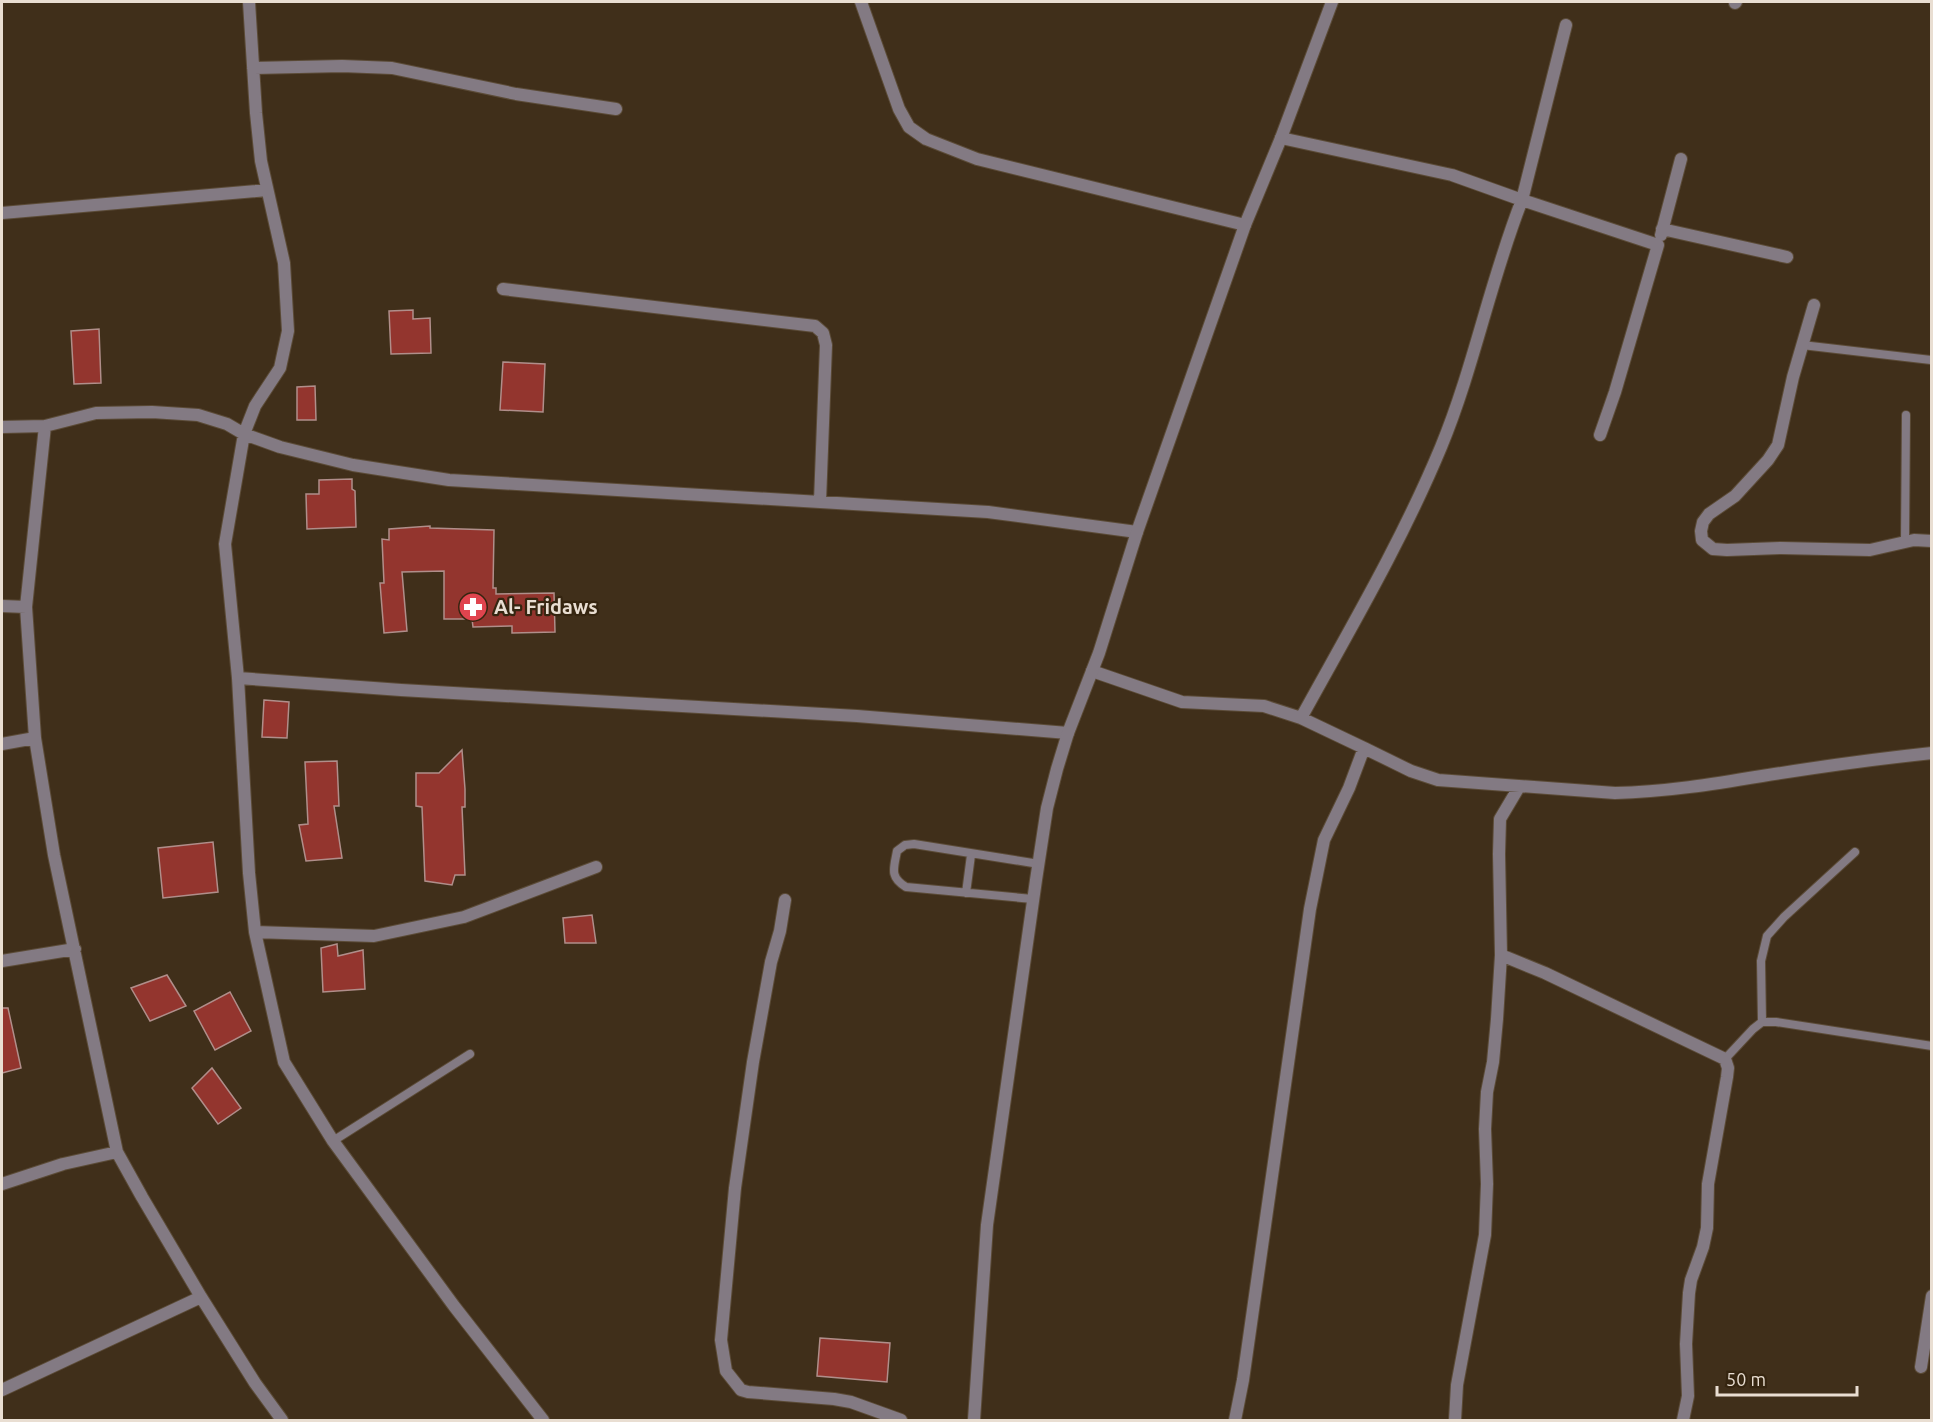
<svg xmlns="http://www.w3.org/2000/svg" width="1933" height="1422" font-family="Ubuntu,sans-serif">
<rect width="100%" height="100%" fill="#402f1a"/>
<path fill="#93352e" stroke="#b08e8a" stroke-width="1.5" d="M413 310V319L430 318 431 353 391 354 389 311Z
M99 329 101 383 74 384 71 331Z
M503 362 545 364 543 412 500 410Z
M315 386 316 420H297V387Z
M352 479V489L355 491 356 527 307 529 306 494H319V480Z
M430 526V528L494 530 493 588H496V594L554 593 555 632 512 633V626L473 627 472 619H444V571L402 572 407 631 384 633 380 583H384L382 539 389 540V529Z
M264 700 289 702 287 738 262 737Z
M462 750 465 789V807H462L465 875H455L452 885 425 881 422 807 416 806V773H439Z
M337 761 339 806H334L342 858 306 861 299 825 308 824 305 762Z
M213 842 218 892 163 898 158 848Z
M592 915 596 943H565L563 918Z
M337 944 338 956 363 950 365 989 323 992 321 948Z
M167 975 186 1006 150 1021 131 988Z
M230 992 251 1031 215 1050 194 1011Z
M2 1008H8L21 1068 2 1073Z
M212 1068 241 1108 218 1124 192 1088Z
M820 1338 890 1343 887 1382 817 1376Z"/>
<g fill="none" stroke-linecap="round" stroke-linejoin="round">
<g stroke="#5b4b37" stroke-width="10">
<path id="service" d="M1802 345 1931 360
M1905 542 1906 415
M966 893 971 855
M1033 899 906 887C889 877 894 868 897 851L905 845 914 844 1039 864
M1762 1022 1761 961 1767 936 1784 917 1855 852
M1725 1059 1753 1029 1762 1022H1776L1932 1046
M333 1141 470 1054"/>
</g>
<g stroke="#5b4b37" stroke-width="14">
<path id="minor" d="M249 2 256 113 261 161 284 263 288 331 280 368 255 406 244 434 225 544 238 678 249 873 255 932 284 1062 333 1141 454 1306 543 1420
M861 2 899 109 909 127 926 139 977 159 1245 225
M1735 3 1736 2
M253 68 342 66 392 68 516 94 616 109
M1281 138 1452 175 1522 200 1658 245 1615 392 1600 435
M2 213 267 190
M1662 229 1787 257
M1661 235 1681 159
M503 289 815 326 823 333 826 345 820 501
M1814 305 1793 377 1778 445 1768 460 1735 496 1709 514 1703 522 1701 531 1702 540 1713 549 1727 550 1781 548 1870 550 1914 540 1932 541
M45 426 26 607 35 738 54 855 117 1152 142 1197 201 1297 255 1383 282 1420
M2 427 45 426 96 413 152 412 198 415 227 424 244 434 280 447 353 465 449 480 988 512 1137 532
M2 606 26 607
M1092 671 1182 702 1264 706 1301 718 1364 748
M238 678 401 690 857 716 1068 733
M1301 718C1350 629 1402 541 1441 447 1474 367 1490 281 1522 200L1566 25
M2 744 35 738
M785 900 780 931 771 962 753 1062 735 1188 721 1340 726 1371 741 1390 748 1392 834 1399 851 1402 901 1420
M255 932 374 936 464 917 596 867
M1501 955 1545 973 1725 1059 1728 1068 1727 1077 1708 1184 1707 1228 1703 1247 1691 1280 1689 1293 1686 1344 1688 1396 1683 1420
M2 961 75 949
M2 1184 63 1164 117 1152
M1921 1367 1932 1296
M2 1390 201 1297
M1235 1420 1243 1380 1310 909 1324 840 1349 788 1364 748 1411 771 1438 780 1615 793C1664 792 1714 784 1762 776 1818 767 1875 759 1932 753
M1455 1420 1457 1385 1485 1235 1487 1184 1485 1129 1487 1092 1493 1062 1497 1019 1501 955 1499 854 1500 819 1519 787"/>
</g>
<g stroke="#5b4b37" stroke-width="14">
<path id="tertiary" d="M974 1420 987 1225 1036 880 1047 808 1057 769 1068 733 1099 653 1137 532 1245 225 1281 138 1332 2"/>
</g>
<use href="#service" stroke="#837a83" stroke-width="8"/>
<use href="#minor" stroke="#837a83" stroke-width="12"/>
<use href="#tertiary" stroke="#837a83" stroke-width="12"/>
</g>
<defs>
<g id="pharmacy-disc" transform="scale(1.5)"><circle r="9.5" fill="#e0444e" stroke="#352510"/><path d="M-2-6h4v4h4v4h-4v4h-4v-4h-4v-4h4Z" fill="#fff"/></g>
</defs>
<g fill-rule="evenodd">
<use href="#pharmacy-disc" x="473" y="607"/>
</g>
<g text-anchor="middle" stroke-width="4.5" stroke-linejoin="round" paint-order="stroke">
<g font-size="20" font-weight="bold" fill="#e9ded2" stroke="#352510" text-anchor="start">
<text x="494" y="614">Al- Fridaws</text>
</g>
</g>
<rect width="1933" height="1422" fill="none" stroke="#e9ded2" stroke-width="6"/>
<path d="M1717 1386v9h140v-9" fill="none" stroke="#e9ded2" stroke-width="3"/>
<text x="1726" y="1386" font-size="18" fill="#e9ded2" stroke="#352510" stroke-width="4.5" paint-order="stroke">50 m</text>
</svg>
